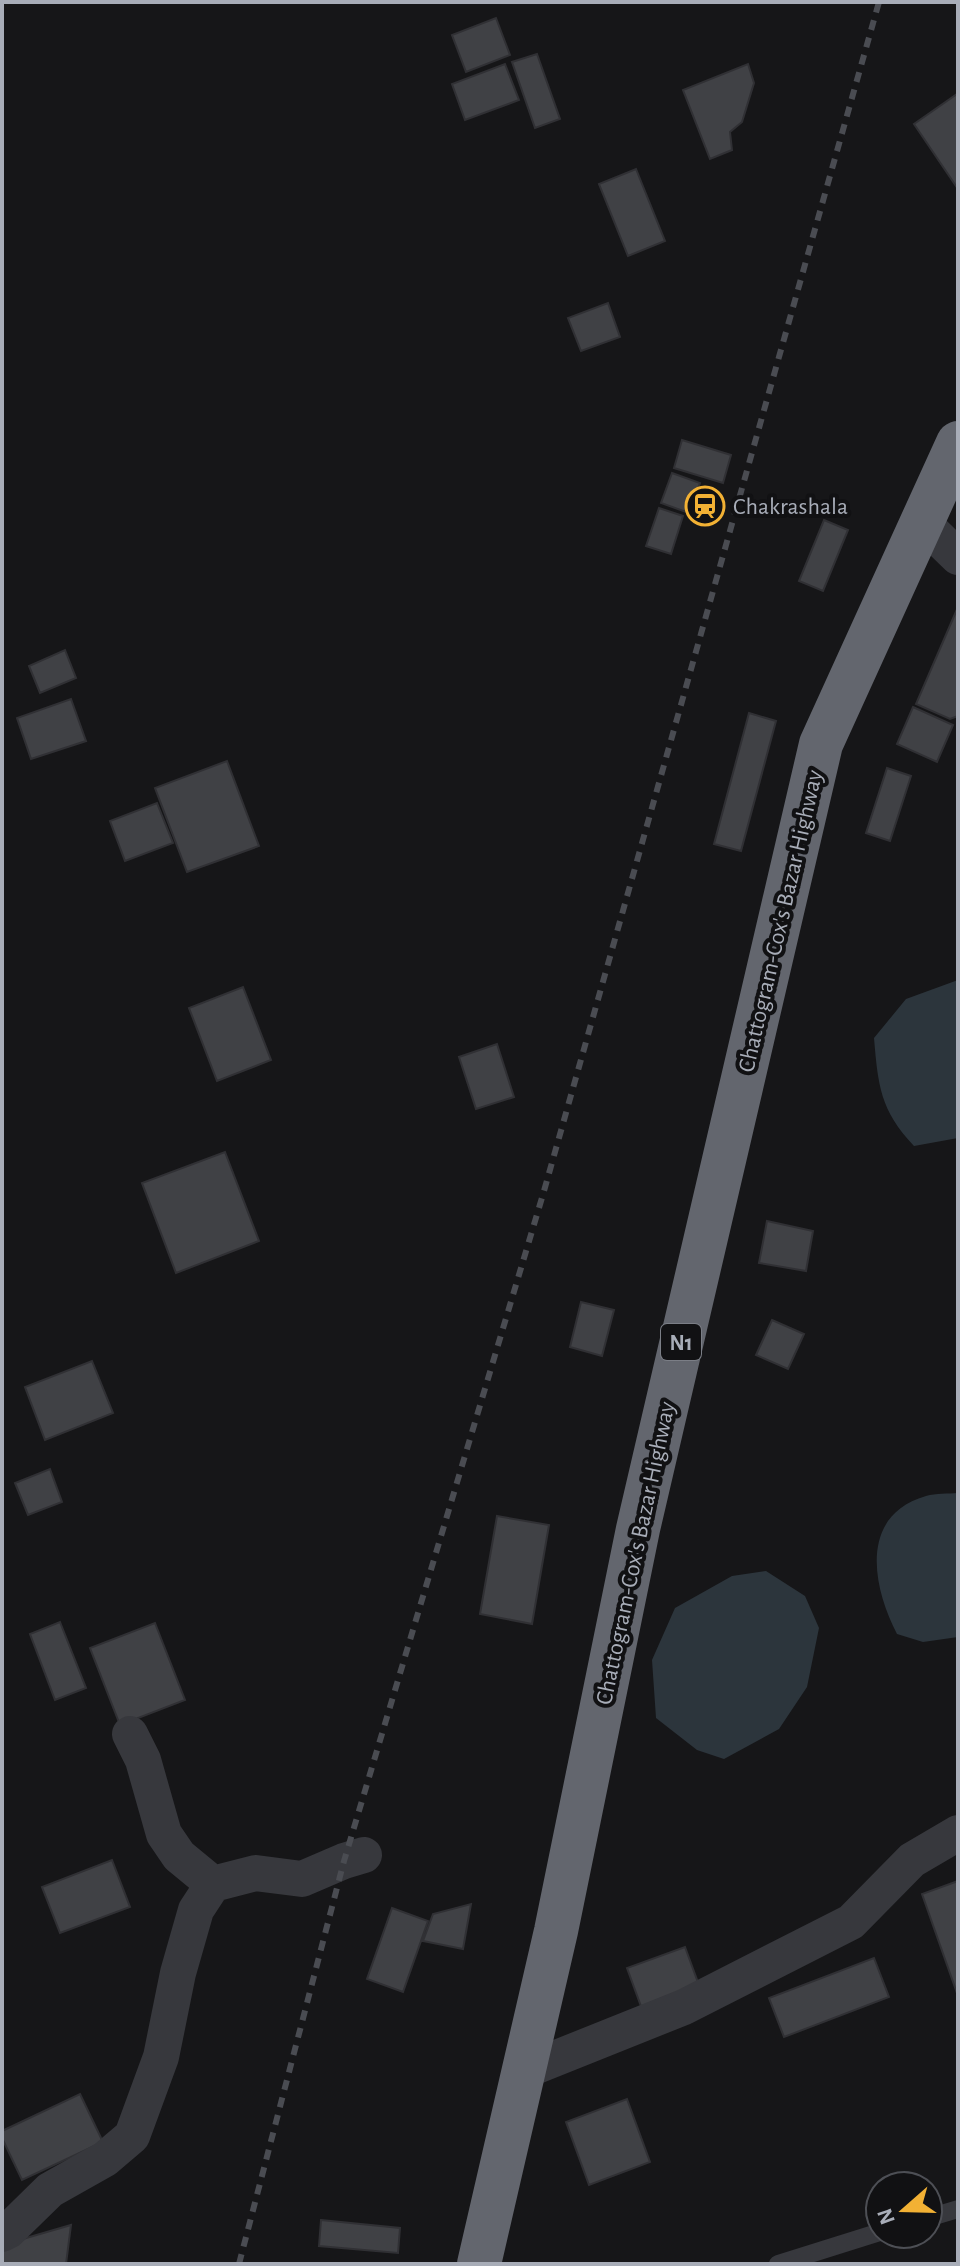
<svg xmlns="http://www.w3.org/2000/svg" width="960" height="2266" font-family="'Alegreya Sans',sans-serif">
<rect width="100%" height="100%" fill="#161618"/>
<path fill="#2c353c" d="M958 980V1138L914 1146C880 1110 878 1085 874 1038L906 999Z
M958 1493V1637L923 1642 897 1634C872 1586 859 1515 926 1496 936 1493 948 1494 958 1493Z
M766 1571 805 1596 819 1628 807 1687 779 1729 724 1759 697 1750 656 1718 652 1660 675 1608 732 1576Z"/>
<path fill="#404145" stroke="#303034" stroke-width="2" d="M496 18 510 55 466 72 452 35Z
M537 54 560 119 535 128 512 62Z
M505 64 519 100 465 120 452 84Z
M748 64 754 83 742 122 730 132 732 150 710 159 683 90Z
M957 94 958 96V189L914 124Z
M636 169 665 241 628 256 599 184Z
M608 303 620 337 581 351 568 318Z
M682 440 731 455 723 483 674 468Z
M672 473 700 483 689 513 661 503Z
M659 508 683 516 671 554 646 546Z
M824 520 848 530 823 591 799 581Z
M958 607V716L950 719 916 704Z
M65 650 76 678 40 693 29 666Z
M71 699 86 741 31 759 17 718Z
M913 707 953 725 937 762 897 744Z
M749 713 776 721 741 851 714 844Z
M227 761 259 846 187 872 155 788Z
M887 768 911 776 890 841 866 833Z
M157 803 173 843 125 861 110 821Z
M243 987 271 1060 217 1081 189 1008Z
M497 1044 514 1097 476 1109 459 1057Z
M225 1152 259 1241 176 1273 142 1183Z
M767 1221 813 1231 806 1271 759 1263Z
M581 1302 614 1310 602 1356 570 1347Z
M772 1320 804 1334 788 1369 756 1355Z
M92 1361 113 1413 45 1440 25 1387Z
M50 1469 62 1502 28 1515 15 1483Z
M497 1516 549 1525 532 1624 480 1614Z
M60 1622 86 1688 55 1700 30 1634Z
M155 1623 185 1700 120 1725 90 1648Z
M112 1860 130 1907 60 1933 42 1887Z
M958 1881V1996L922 1894Z
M471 1904 463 1949 423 1941 433 1914Z
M392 1908 428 1921 403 1992 367 1979Z
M685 1947 700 1988 642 2009 627 1968Z
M874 1958 889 1997 784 2037 769 1998Z
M80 2094 103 2142 22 2180 2 2138V2131Z
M627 2099 650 2162 589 2185 566 2122Z
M321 2220 400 2228 398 2253 319 2246Z
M71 2225 66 2264H2V2245Z"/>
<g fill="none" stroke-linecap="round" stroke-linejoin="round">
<path stroke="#37383d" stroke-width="18" d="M928 2218 958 2209
M778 2264 880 2232"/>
<path stroke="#37383d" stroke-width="36" d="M922 522 958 557
M130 1734 143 1760 164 1834 179 1856 213 1884
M524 2071 684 2007 851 1922 912 1860 958 1833
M2 2234 8 2231 50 2190 105 2159 132 2136 161 2057 178 1973 196 1910 213 1884 256 1873 302 1879 344 1861 364 1855"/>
<path stroke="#63666e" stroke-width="44" d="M479 2264 556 1931 638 1529 821 744 958 443"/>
<path stroke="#4a4c52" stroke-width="6" stroke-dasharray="10 8" stroke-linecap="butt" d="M239 2264 344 1861 544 1191 879 2"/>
</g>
<defs>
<g id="station-ring" transform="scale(2)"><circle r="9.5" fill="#111113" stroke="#f2b134" stroke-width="1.5"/><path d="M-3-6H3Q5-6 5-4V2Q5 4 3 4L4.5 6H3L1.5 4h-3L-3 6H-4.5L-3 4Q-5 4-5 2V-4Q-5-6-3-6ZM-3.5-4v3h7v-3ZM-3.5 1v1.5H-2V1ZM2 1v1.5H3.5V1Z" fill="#f2b134"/></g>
</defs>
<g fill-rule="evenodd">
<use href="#station-ring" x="705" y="506"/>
</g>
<g text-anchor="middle" stroke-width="8" stroke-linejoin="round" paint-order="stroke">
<rect fill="#111113" stroke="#7b7e86" stroke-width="2" x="661" y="1324" width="40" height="36" rx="6"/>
<g font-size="22" font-weight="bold" fill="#a8adb8">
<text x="681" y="1350">N1</text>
</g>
<g font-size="24" fill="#a8adb8" stroke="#111113" text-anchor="start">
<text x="733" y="514">Chakrashala</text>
</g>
<g font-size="24" fill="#a8adb8" stroke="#111113">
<text transform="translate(780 921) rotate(-77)" y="8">Chattogram-Cox's Bazar Highway</text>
<text transform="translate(635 1553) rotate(-78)" y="8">Chattogram-Cox's Bazar Highway</text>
</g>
</g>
<rect width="960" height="2266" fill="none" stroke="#a8adb8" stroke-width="8"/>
<g transform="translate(904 2210) rotate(250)"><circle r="38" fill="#111113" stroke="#4d4f55" stroke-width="2"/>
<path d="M0-6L14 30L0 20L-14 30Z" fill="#f2b134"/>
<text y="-12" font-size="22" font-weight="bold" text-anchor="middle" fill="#a8adb8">N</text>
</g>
</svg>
